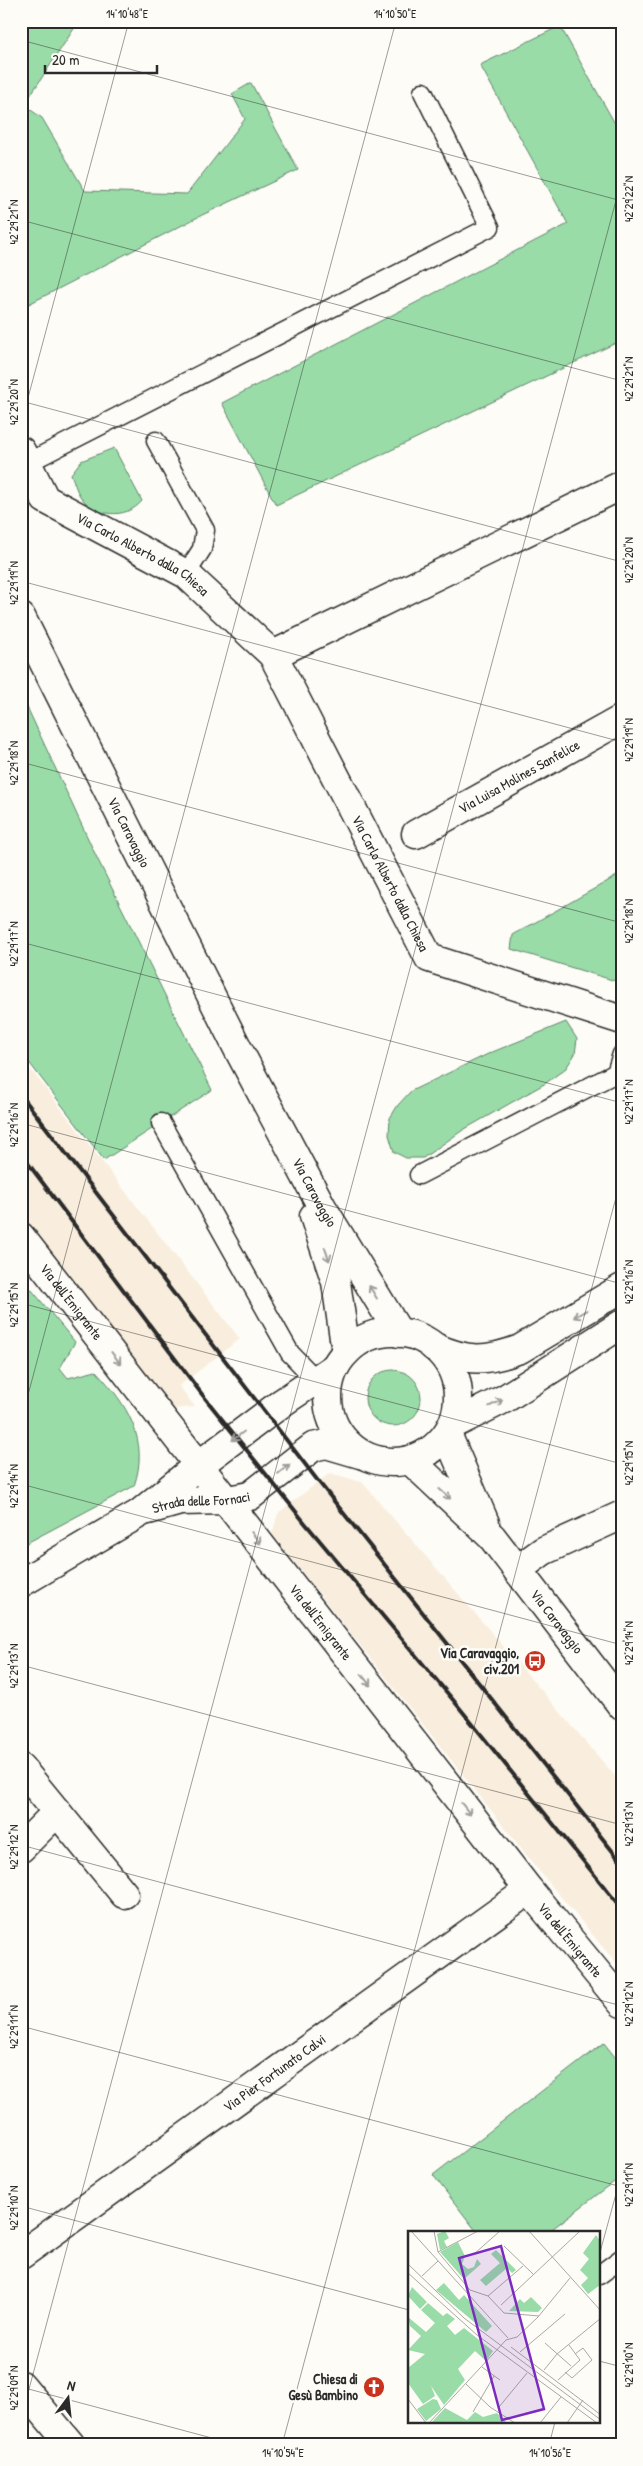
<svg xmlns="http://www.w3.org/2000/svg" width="643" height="2466" font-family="'Patrick Hand',sans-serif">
<rect width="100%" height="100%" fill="#fdfcf7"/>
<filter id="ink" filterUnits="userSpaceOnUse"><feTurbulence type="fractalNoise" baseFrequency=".02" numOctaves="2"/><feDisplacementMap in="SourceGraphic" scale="10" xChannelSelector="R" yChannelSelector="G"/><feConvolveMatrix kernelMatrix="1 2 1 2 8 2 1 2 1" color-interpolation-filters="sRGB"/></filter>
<g filter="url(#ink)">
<path fill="#f9eedd" d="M21 1057 240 1339 179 1386 195 1407 171 1409 21 1214Z
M330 1473 362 1482 622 1784V1970L535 1866 272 1534 278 1513Z"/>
<path fill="#99dca8" stroke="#62846a" d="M21 21H79L24 105 42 118 85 191 187 194 245 119 232 94 251 83 298 170 200 216 21 308Z
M560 26 622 136V340L276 505 222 403 568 224 480 65Z
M114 448 142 501C126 520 94 517 80 496 76 490 74 481 71 474L81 461Z
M21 694 97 858 212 1090 104 1160 21 1052Z
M622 873V983L511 949 513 935Z
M566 1022 577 1039 575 1054 566 1068 546 1083 463 1130 423 1158H406L394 1152 389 1135 390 1118 398 1105 411 1091 490 1053Z
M21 1277 75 1342 60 1368 68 1378 96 1371C127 1404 150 1440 134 1486L21 1546Z
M365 1398a28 28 0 1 1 56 0a28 28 0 1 1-56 0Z
M604 2043 622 2066V2176L548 2232H477L433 2175Z"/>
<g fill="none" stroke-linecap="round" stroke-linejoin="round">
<g stroke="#2b2b2b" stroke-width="21">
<path id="service" d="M156 441 205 530 202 549 186 574
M27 463 490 227 423 92
M161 1123 290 1353 316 1380
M419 1175 616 1073 622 1054
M599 2275 622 2258"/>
</g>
<g stroke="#2b2b2b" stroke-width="31">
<g id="minor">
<path id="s1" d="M21 451 45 499 186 574 273 655 429 958 622 1020"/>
<path d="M273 655 622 485"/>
<path id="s2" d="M416 834 622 719"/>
<path id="s3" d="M21 1237 529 1890 622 2003"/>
<path d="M434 1347C468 1362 485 1362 520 1349L622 1288"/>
<path d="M452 1425 506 1398 622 1324"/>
<path d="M517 1570 543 1551 622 1515"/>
<path d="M21 1768 124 1894"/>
<path d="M21 1848 57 1812"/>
<path id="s4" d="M21 2255 529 1890"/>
<path d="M21 2385 71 2445"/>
</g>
</g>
<g stroke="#2b2b2b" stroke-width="31">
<g id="tertiary">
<path id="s5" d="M21 617 238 1049 322 1207 399 1333"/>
<path d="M314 1216 336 1282 346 1352"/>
<circle cx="393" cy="1397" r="65"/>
<path d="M447 1434 485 1523"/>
<path id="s6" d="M410 1460 492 1537 622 1706"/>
<path id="s7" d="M148 1510 180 1501 227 1500 250 1496 313 1447 326 1444 360 1454"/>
<path d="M21 1583 140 1513 191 1471 283 1402 335 1367"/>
</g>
</g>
<use href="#service" stroke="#fdfcf7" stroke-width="18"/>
<use href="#minor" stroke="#fdfcf7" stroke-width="28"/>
<use href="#tertiary" stroke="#fdfcf7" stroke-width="28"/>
<path stroke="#2b2b2b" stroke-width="4" d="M21 1095 318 1481 622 1863
M21 1154 201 1393 305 1523 454 1701 622 1909"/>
</g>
<defs><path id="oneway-shaft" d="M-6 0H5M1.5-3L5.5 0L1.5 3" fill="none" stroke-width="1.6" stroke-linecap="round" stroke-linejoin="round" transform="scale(1.25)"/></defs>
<g stroke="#9e9e9b">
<use href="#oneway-shaft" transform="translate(327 1254) rotate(71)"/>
<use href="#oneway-shaft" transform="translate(373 1292) rotate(-121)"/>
<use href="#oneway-shaft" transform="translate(580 1314) rotate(149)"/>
<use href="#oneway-shaft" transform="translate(116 1358) rotate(52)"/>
<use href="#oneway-shaft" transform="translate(496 1403) rotate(-26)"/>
<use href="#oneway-shaft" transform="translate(238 1436) rotate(143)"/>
<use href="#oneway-shaft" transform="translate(284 1469) rotate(-38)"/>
<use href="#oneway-shaft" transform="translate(445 1494) rotate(42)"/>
<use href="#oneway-shaft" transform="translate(256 1538) rotate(52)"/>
<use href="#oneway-shaft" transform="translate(366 1680) rotate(52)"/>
<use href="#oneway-shaft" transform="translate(466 1809) rotate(52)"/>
</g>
</g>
<path fill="none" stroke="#2b2b2b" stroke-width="1" stroke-opacity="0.45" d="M21 40 622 201M21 220 622 381M21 401 622 562M21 424 129 21M21 581 622 742M21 762 622 923M21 942 622 1103M21 1123 622 1284M21 1303 622 1464M21 1421 396 21M21 1484 622 1645M21 1665 622 1825M21 1845 622 2006M21 2026 622 2187M21 2206 409 2310M599 2256 622 2172M599 2361 622 2367M21 2387 238 2445M21 2419 622 178M282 2445 622 1175M549 2445 555 2422"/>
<defs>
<g id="bus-disc" transform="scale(1.125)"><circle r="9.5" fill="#c8321e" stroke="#fdfcf7"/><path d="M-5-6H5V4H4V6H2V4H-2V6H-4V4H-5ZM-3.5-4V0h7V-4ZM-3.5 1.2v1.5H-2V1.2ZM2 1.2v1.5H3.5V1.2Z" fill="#fff"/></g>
<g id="church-disc" transform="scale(1.125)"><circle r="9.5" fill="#c8321e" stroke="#fdfcf7"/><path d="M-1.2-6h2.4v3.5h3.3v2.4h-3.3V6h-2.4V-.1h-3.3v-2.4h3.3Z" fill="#fff"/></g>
</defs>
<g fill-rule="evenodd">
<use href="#bus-disc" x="535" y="1661"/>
<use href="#church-disc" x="374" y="2387"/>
</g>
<g text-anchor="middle" stroke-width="5" stroke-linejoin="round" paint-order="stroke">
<g font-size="14" fill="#2b2b2b" stroke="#fdfcf7">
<text dy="5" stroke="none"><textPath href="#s1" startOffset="166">Via Carlo Alberto dalla Chiesa</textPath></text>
<text dy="5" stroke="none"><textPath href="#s2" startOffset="118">Via Luisa Molines Sanfelice</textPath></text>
<text dy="5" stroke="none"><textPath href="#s5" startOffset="241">Via Caravaggio</textPath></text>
<text dy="5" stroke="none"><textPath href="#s1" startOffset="589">Via Carlo Alberto dalla Chiesa</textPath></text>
<text dy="5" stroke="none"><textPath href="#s5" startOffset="646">Via Caravaggio</textPath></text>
<text dy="5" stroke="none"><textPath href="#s3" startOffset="82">Via dell'Emigrante</textPath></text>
<text dy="5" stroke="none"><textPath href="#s7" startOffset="54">Strada delle Fornaci</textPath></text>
<text dy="5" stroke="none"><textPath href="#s3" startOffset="488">Via dell'Emigrante</textPath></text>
<text dy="5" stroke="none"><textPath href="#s6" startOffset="219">Via Caravaggio</textPath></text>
<text dy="5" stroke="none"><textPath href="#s3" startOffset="892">Via dell'Emigrante</textPath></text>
<text dy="5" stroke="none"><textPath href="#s4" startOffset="312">Via Pier Fortunato Calvi</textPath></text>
</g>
<g font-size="14" font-weight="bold" fill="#2b2b2b" stroke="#fdfcf7" text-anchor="end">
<text x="519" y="1658">Via Caravaggio,<tspan x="519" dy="16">civ.201</tspan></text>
<text x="358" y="2384">Chiesa di<tspan x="358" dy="16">Gesù Bambino</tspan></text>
</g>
</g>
<g transform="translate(408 2231)">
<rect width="192" height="192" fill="#fdfcf7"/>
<path d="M37 0 41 7 36 10 39 16 32 19 29 3ZM188 4 192 10V54L180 63 173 54 180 47 172 39 181 28 175 22ZM50 11 57 25 54 33 60 38 66 36 69 28 73 33 56 48 32 21ZM88 19 108 39 104 42 99 37 78 55 72 49 92 32 83 23ZM36 52 51 69 56 64 84 95 78 101 28 59ZM4 56 19 71 12 78 0 65ZM123 66 134 77 130 81 101 80 112 68 116 72ZM20 72 35 85 39 82 47 88 39 95 47 104 56 97 85 120 78 130 67 120 50 138 57 149 36 174 23 155 27 165 15 173 0 152V137L17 123 0 119 13 105 2 95 0 86 18 101 27 92 13 79ZM25 168 29 169 33 178 18 190 9 178ZM37 177 59 189 67 181 75 186 89 182 99 192H23Z" fill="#99dca8"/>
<path fill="none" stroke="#a9a8a5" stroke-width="1" d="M3 0 100 107M26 0 30 21 62 59 80 65 96 82 131 85M121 0 193 80M96 15 125 43M30 21 70 0M66 23 92 0M0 33 56 87 193 189M0 42 69 104 189 192M14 45 30 30M80 65 115 35M93 74 172 0M130 86 162 47M137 112 163 135M103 116 193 184M112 121 157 83M74 136 92 149M136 139 149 123 193 87M157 141 164 147 184 129 175 117 167 123M150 149 172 129 161 114M58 153 82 176 107 192M0 168 18 192M91 176 119 142M65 181 86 145M21 192 98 109 109 106 130 86M132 192 153 166M159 192 175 169"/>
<path fill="#7b2cbf" fill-opacity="0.15" stroke="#7b2cbf" stroke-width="2.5" d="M93 15 136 178 94 189 51 27Z"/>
<rect width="192" height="192" fill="none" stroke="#2b2b2b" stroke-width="2.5"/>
</g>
<rect width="643" height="2466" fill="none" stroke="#fdfcf7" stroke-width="55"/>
<g transform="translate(68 2398) rotate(15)" stroke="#fdfcf7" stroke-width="4" paint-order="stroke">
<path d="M0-4L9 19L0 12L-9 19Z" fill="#2b2b2b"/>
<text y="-8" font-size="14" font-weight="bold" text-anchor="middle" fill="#2b2b2b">N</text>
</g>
<path d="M45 65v8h112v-8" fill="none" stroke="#2b2b2b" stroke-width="2.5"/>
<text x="52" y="65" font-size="15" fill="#2b2b2b" stroke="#fdfcf7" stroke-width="4" paint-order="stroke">20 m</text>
<rect x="28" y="28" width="588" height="2410" fill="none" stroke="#2b2b2b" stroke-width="2"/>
<g font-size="12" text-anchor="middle" fill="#2b2b2b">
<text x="127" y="18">14°10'48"E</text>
<text x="395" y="18">14°10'50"E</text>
<text transform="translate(629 199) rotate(-90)" y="4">42°29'22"N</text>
<text transform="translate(14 222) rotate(-90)" y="4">42°29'21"N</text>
<text transform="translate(629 379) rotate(-90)" y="4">42°29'21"N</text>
<text transform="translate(14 402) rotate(-90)" y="4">42°29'20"N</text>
<text transform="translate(629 560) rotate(-90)" y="4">42°29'20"N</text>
<text transform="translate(14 583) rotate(-90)" y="4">42°29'19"N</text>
<text transform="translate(629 740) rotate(-90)" y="4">42°29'19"N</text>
<text transform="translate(14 763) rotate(-90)" y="4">42°29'18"N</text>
<text transform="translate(629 921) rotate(-90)" y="4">42°29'18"N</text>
<text transform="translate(14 944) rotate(-90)" y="4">42°29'17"N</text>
<text transform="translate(629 1102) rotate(-90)" y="4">42°29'17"N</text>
<text transform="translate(14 1125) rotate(-90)" y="4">42°29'16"N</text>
<text transform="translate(629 1282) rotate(-90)" y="4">42°29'16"N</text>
<text transform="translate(14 1305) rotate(-90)" y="4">42°29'15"N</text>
<text transform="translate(629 1463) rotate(-90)" y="4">42°29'15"N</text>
<text transform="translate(14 1486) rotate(-90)" y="4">42°29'14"N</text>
<text transform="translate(629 1643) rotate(-90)" y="4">42°29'14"N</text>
<text transform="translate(14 1666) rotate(-90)" y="4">42°29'13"N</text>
<text transform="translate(629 1824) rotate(-90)" y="4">42°29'13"N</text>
<text transform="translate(14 1847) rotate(-90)" y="4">42°29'12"N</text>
<text transform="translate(629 2004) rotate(-90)" y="4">42°29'12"N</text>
<text transform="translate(14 2027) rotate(-90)" y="4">42°29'11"N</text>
<text transform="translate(629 2185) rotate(-90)" y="4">42°29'11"N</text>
<text transform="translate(14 2208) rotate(-90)" y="4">42°29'10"N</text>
<text transform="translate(629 2365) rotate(-90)" y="4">42°29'10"N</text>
<text transform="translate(14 2388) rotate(-90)" y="4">42°29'09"N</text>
<text x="283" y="2457">14°10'54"E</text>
<text x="550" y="2457">14°10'56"E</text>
</g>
</svg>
